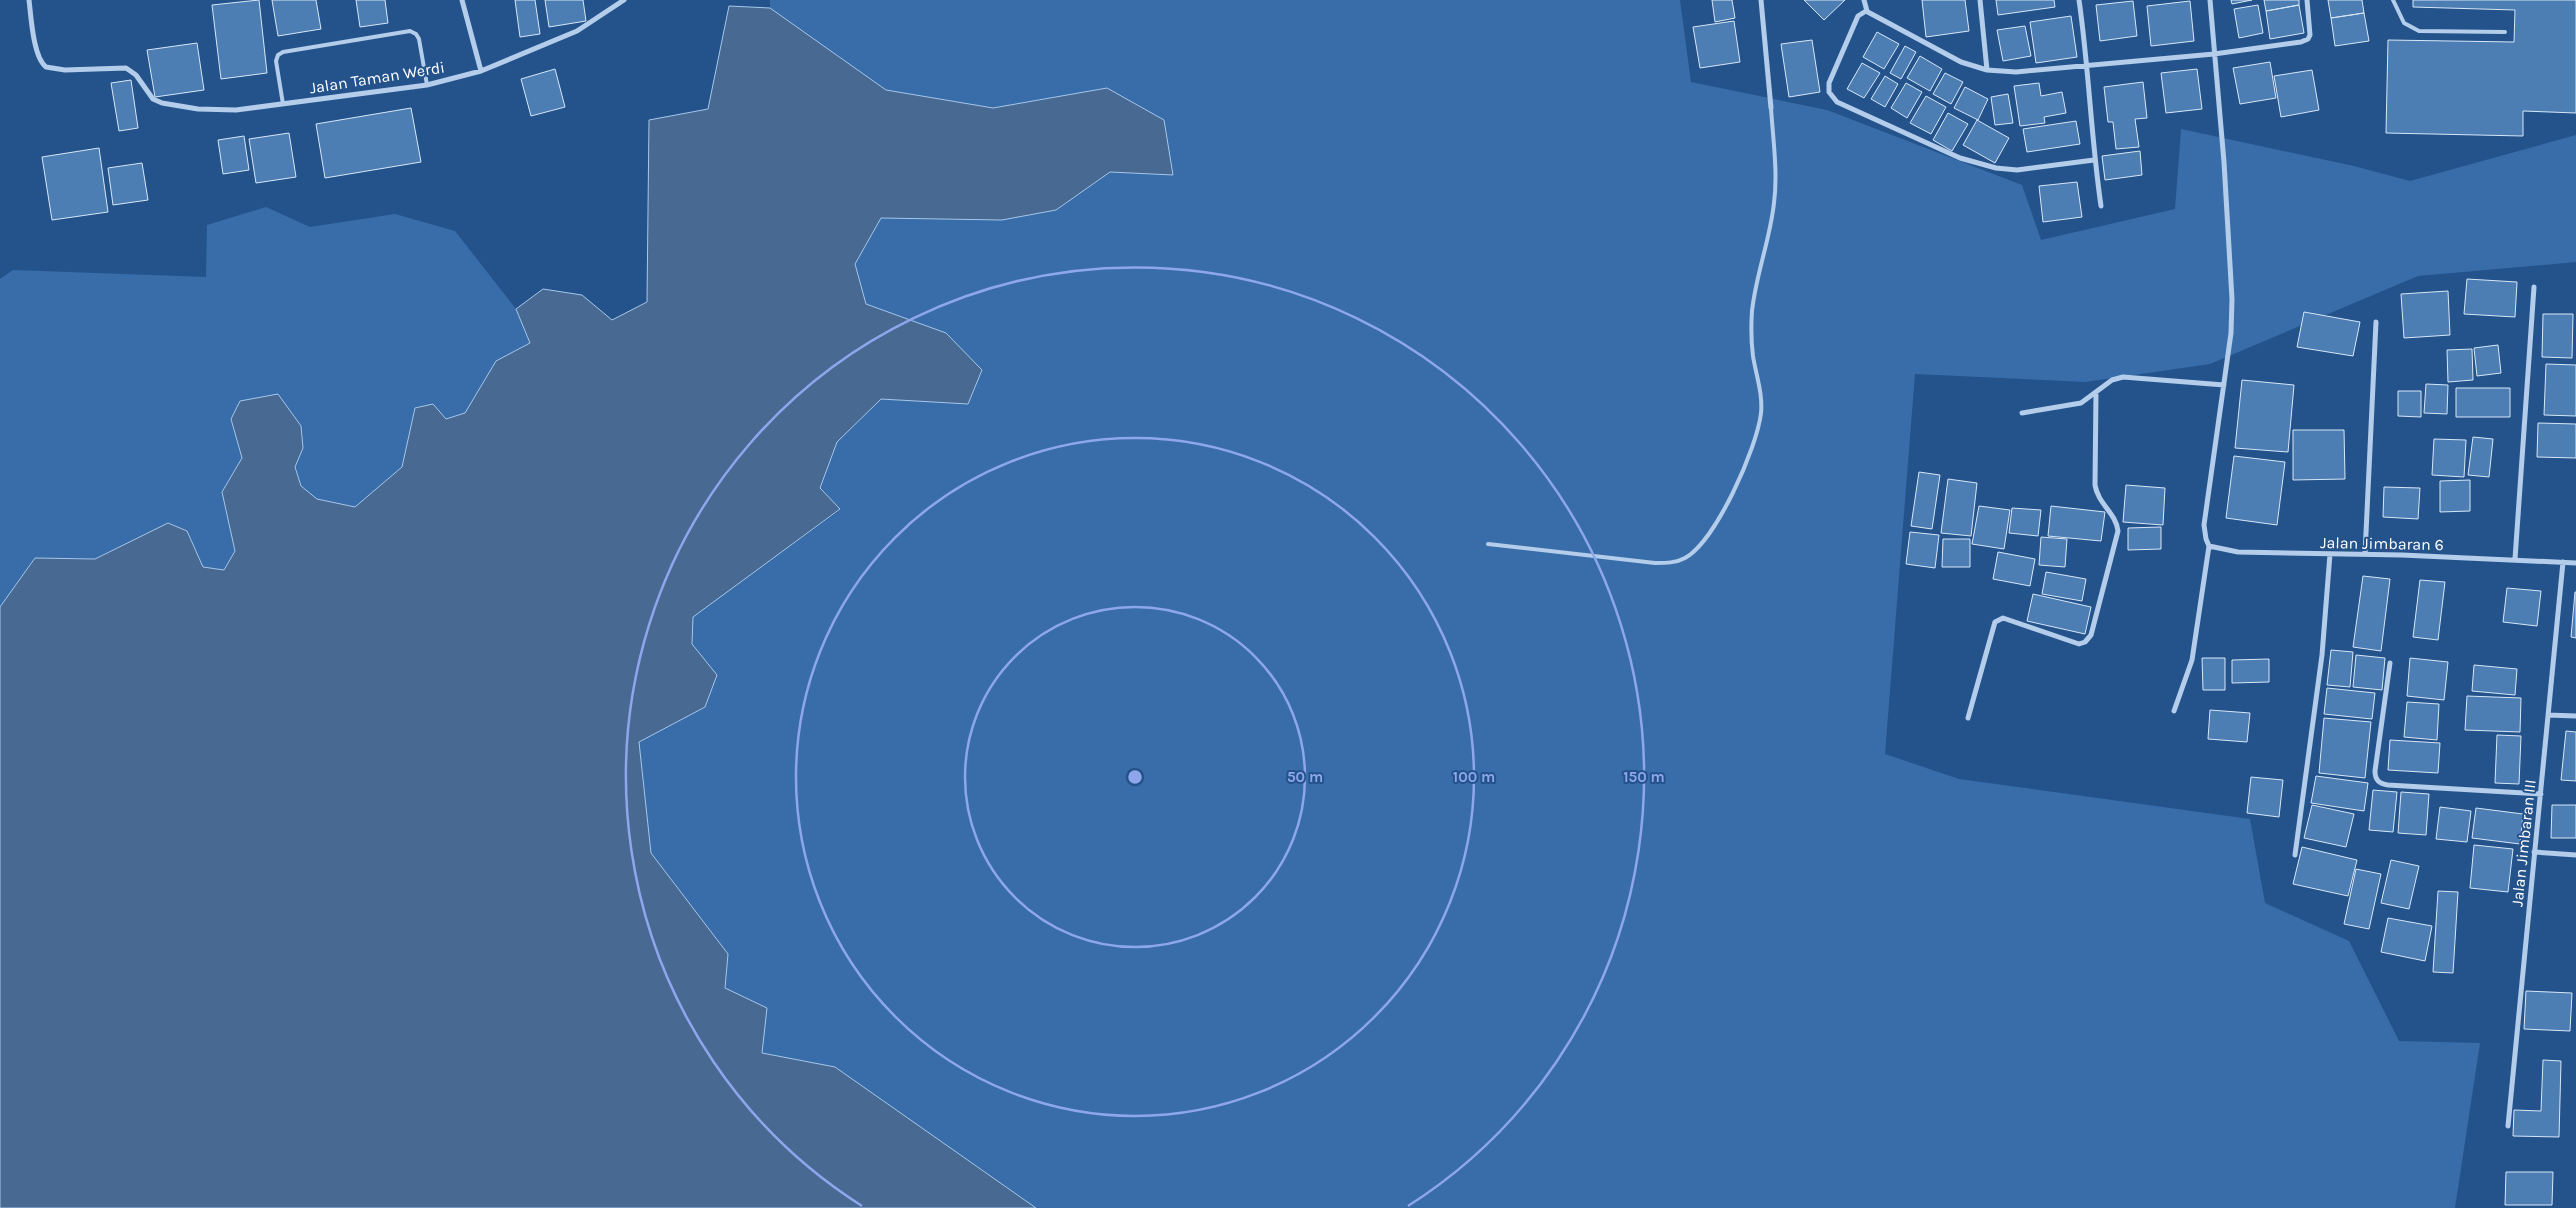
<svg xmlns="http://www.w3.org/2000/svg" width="2576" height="1208" font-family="Karla,sans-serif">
<rect width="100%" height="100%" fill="#24538c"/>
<path fill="#386da9" d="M770 0H1680L1691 82 1827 110 2022 185 2041 240 2175 209 2181 129 2354 166 2410 181 2576 135V262L2418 276 2210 364 2085 382 1915 374 1885 754 1959 779 2250 819 2265 903 2349 941 2399 1041 2480 1043 2455 1208H1036L835 1067 761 1053 725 988 728 954 651 853 639 742 705 707 717 675 692 644V617L840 510 820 488 837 442 881 399 968 404 982 370 946 334 866 304 855 264 881 218 1002 220 1056 210 1110 172 1173 175 1107 88 993 108 886 90 770 8Z
M266 207 310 227 395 214 455 231 516 309 530 343 496 361 466 413 446 419 415 408 402 467 355 507 317 499 301 486 295 467 303 448 231 419 242 458 222 492 235 551 224 570 203 567 187 531 168 523 95 559 35 558 0 607V279L13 270 206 277 207 225Z"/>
<path fill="#476992" stroke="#a7c8ec" d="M729 6 770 8 886 90 993 108 1107 88 1164 120 1173 175 1110 172 1056 210 1002 220 881 218 855 264 866 304 946 333 982 370 968 404 881 399 837 442 820 488 840 509 693 617 692 644 717 675 705 707 639 742 651 853 728 954 725 988 767 1008 762 1053 835 1067 1036 1208H0V607L35 558 95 559 168 523 187 531 203 567 224 570 235 551 222 492 242 458 231 419 240 401 278 394 301 426 303 448 295 467 301 486 317 499 355 507 402 467 415 408 433 404 446 419 465 413 496 361 530 343 516 309 543 289 582 295 612 320 647 302 649 120 708 109Z"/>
<path fill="#4c7db3" stroke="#d7e7f8" d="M259 0 267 73 221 79 212 5Z
M272 0H316L321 29 278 36Z
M356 0H385L388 23 360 27Z
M515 0H535L540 34 520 37Z
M545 0H583L586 21 549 27Z
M1712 0H1732L1735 18 1715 22Z
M1804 0H1845L1824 20Z
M1922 0H1965L1969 31 1926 37Z
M1996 0H2054L2055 7 1998 15Z
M2231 0H2252L2232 4Z
M2264 0H2299V5L2266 11Z
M2328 0H2362L2364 13 2331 18Z
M2413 0H2576V113L2523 111V136L2386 133 2388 40 2514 42 2515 10 2413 7Z
M2133 1 2137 36 2100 41 2096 5Z
M2190 1 2194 41 2151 46 2147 6Z
M2258 5 2263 33 2239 38 2234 9Z
M2299 5 2304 33 2270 39 2266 11Z
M2364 13 2369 41 2335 46 2331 18Z
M2071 16 2077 57 2036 63 2030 22Z
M1734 21 1740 62 1700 68 1693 27Z
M2025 26 2031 56 2003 61 1997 30Z
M1877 32 1899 44 1884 69 1863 57Z
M1812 40 1820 92 1789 97 1781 44Z
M197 43 204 90 155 97 147 50Z
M1905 46 1916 52 1901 79 1890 73Z
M1920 56 1942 69 1930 91 1907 78Z
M2270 62 2276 98 2240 104 2233 68Z
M1862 63 1880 73 1864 98 1847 89Z
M555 69 565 107 531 116 521 79Z
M2197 69 2202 109 2166 113 2161 73Z
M2312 70 2319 110 2281 117 2274 76Z
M1945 73 1963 82 1951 104 1933 94Z
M1885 76 1898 84 1885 107 1871 99Z
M131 80 138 128 119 131 111 83Z
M2143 82 2147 118 2135 119 2139 147 2116 149 2113 122H2108L2104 87Z
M1906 83 1922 92 1907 118 1891 108Z
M2039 83 2041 96 2062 92 2066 113 2044 117 2045 123 2020 126 2014 86Z
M1965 87 1988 99 1978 120 1954 108Z
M2008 94 2013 123 1995 125 1991 97Z
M1926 96 1946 107 1931 134 1910 123Z
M411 108 421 162 325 178 316 124Z
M1948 113 1968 124 1952 151 1933 140Z
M1977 120 2009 138 1995 163 1963 145Z
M2076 121 2080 144 2027 152 2023 129Z
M289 133 296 177 256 183 249 139Z
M244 136 249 170 223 174 218 140Z
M99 148 108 212 52 220 42 157Z
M2140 151 2142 175 2105 180 2102 156Z
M142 163 148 200 113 205 108 168Z
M2077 182 2082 217 2043 222 2039 186Z
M2467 279 2517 282 2515 317 2464 314Z
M2448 291 2450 335 2404 338 2401 294Z
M2304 312 2360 322 2353 356 2297 347Z
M2543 314H2573L2572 358 2542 357Z
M2498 345 2501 373 2477 376 2474 348Z
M2472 349 2473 380 2448 382 2447 350Z
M2546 364 2576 365V416L2544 415Z
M2242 380 2294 385 2288 452 2235 448Z
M2426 384 2448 385 2447 414 2424 413Z
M2456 388H2510V417H2456Z
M2398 391H2421V417L2398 416Z
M2538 423 2576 424V458L2537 457Z
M2293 430H2344L2345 479 2293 480Z
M2473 437 2493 439 2489 477 2468 475Z
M2434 439 2466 440 2464 477 2432 475Z
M2234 456 2285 462 2277 525 2226 518Z
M1919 472 1940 475 1932 529 1911 526Z
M1948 479 1977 483 1971 536 1941 533Z
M2470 480V511L2440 512V481Z
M2126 485 2165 488 2163 525 2123 522Z
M2384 487 2420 488 2418 519 2383 517Z
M1979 506 2010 510 2004 549 1972 544Z
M2051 506 2105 512 2101 541 2048 536Z
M2012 508 2041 510 2038 536 2009 533Z
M2161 527V549L2128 550V528Z
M1910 532 1939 535 1935 568 1906 564Z
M2041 537 2067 539 2065 567 2039 565Z
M1943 539H1970V567H1942Z
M1998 552 2035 559 2030 586 1993 579Z
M2046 572 2086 579 2082 601 2042 594Z
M2363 576 2390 579 2381 651 2353 647Z
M2420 580 2445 582 2438 640 2413 637Z
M2507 588 2541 591 2537 626 2503 622Z
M2575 592H2576V638L2571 637Z
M2033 594 2091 607 2085 634 2027 621Z
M2331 650 2353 652 2350 687 2327 685Z
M2356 655 2385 658 2382 690 2353 687Z
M2202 658H2225V690H2203Z
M2410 658 2448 662 2444 700 2407 696Z
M2269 659V682L2232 683V660Z
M2474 665 2517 669 2515 695 2472 691Z
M2327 688 2375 693 2372 719 2324 714Z
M2467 696 2521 698 2520 732 2465 730Z
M2407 702 2439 704 2437 740 2404 737Z
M2210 710 2250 713 2247 742 2208 739Z
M2324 718 2371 722 2365 778 2319 773Z
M2566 731 2576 732V781L2561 780Z
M2497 735 2521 736 2519 784 2495 783Z
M2390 740 2440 743 2438 773 2388 770Z
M2316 776 2368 783 2364 811 2311 803Z
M2251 777 2283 780 2279 817 2247 813Z
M2373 790 2397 792 2393 832 2369 830Z
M2401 792 2429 794 2426 835 2398 833Z
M2312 805 2354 814 2346 847 2304 838Z
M2552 805H2576V838H2551Z
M2440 807 2471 811 2467 842 2436 839Z
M2476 808 2523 814 2520 844 2472 838Z
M2474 845 2513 849 2508 892 2470 888Z
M2302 847 2357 860 2348 896 2293 884Z
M2391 860 2419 866 2409 909 2381 903Z
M2356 869 2381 874 2369 929 2344 924Z
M2438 891 2458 892 2453 973 2433 972Z
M2388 918 2432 926 2425 961 2381 952Z
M2526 991 2572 993 2570 1031 2524 1029Z
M2543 1060 2561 1061 2559 1137 2513 1136 2514 1110 2541 1111Z
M2506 1172H2553L2552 1205H2505Z"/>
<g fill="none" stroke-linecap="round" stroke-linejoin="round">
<path stroke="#b3cdeb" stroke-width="4" d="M2393 0 2404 23 2419 31 2505 32
M283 104 276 61 278 55 283 52 410 31 416 34 419 39 427 85
M1488 544 1655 563C1666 563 1676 563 1685 558 1716 541 1757 448 1761 413 1763 394 1756 375 1753 356 1751 341 1751 326 1752 311 1756 274 1770 240 1774 203 1778 172 1773 139 1771 108"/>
<path stroke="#b3cdeb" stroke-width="5" d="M29 0C31 16 33 57 46 67L65 70 126 68 136 75 153 99 162 103 198 109 236 110 427 85 481 71 577 31 624 0
M462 0 481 71
M1761 0 1771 108
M1864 0 1867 11
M1980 0 1987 70
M2079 0C2089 69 2091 138 2101 206
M2210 0 2224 162 2232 299 2231 333 2204 525 2206 539 2209 546 2238 552 2402 555 2576 563
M2094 160 2017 170 1996 168 1960 158 1837 102 1829 92V83L1858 16 1866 11 1961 62 1987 70 2016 72 2214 54 2301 42 2308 39 2310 35 2307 0
M2022 413 2081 403 2112 380 2123 377 2224 385
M2365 554 2376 322
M2515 559 2534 287
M2390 663 2375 771C2375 780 2379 784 2388 785L2541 794
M2174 711 2192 660 2209 546
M2548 715 2576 716
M1968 718 1995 622 2003 618 2079 644 2085 642 2091 635 2118 531C2116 513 2098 504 2095 485L2096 392
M2534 852 2576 855
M2295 855 2322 655 2330 554
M2508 1126 2563 562"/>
</g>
<g fill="none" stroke="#8ea6ec" stroke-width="2.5">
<circle cx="1135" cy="777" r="170"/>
<circle cx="1135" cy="777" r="339"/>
<path d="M862 1206A509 509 0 1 1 1408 1206"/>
</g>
<g text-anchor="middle" stroke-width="4" stroke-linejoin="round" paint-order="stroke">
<g font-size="16" fill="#fff" stroke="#24538c">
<text transform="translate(377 77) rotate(-9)" y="6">Jalan Taman Werdi</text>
<text transform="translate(2382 543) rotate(1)" y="6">Jalan Jimbaran 6</text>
<text transform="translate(2523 843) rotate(-84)" y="6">Jalan Jimbaran III</text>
</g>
</g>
<circle cx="1135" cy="777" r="8" fill="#8ea6ec" stroke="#24538c" stroke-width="2.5"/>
<g font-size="15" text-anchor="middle" font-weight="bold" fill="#8ea6ec" stroke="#24538c" stroke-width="4" stroke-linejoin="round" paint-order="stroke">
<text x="1305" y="782">50 m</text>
<text x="1474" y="782">100 m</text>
<text x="1644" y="782">150 m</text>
</g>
</svg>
